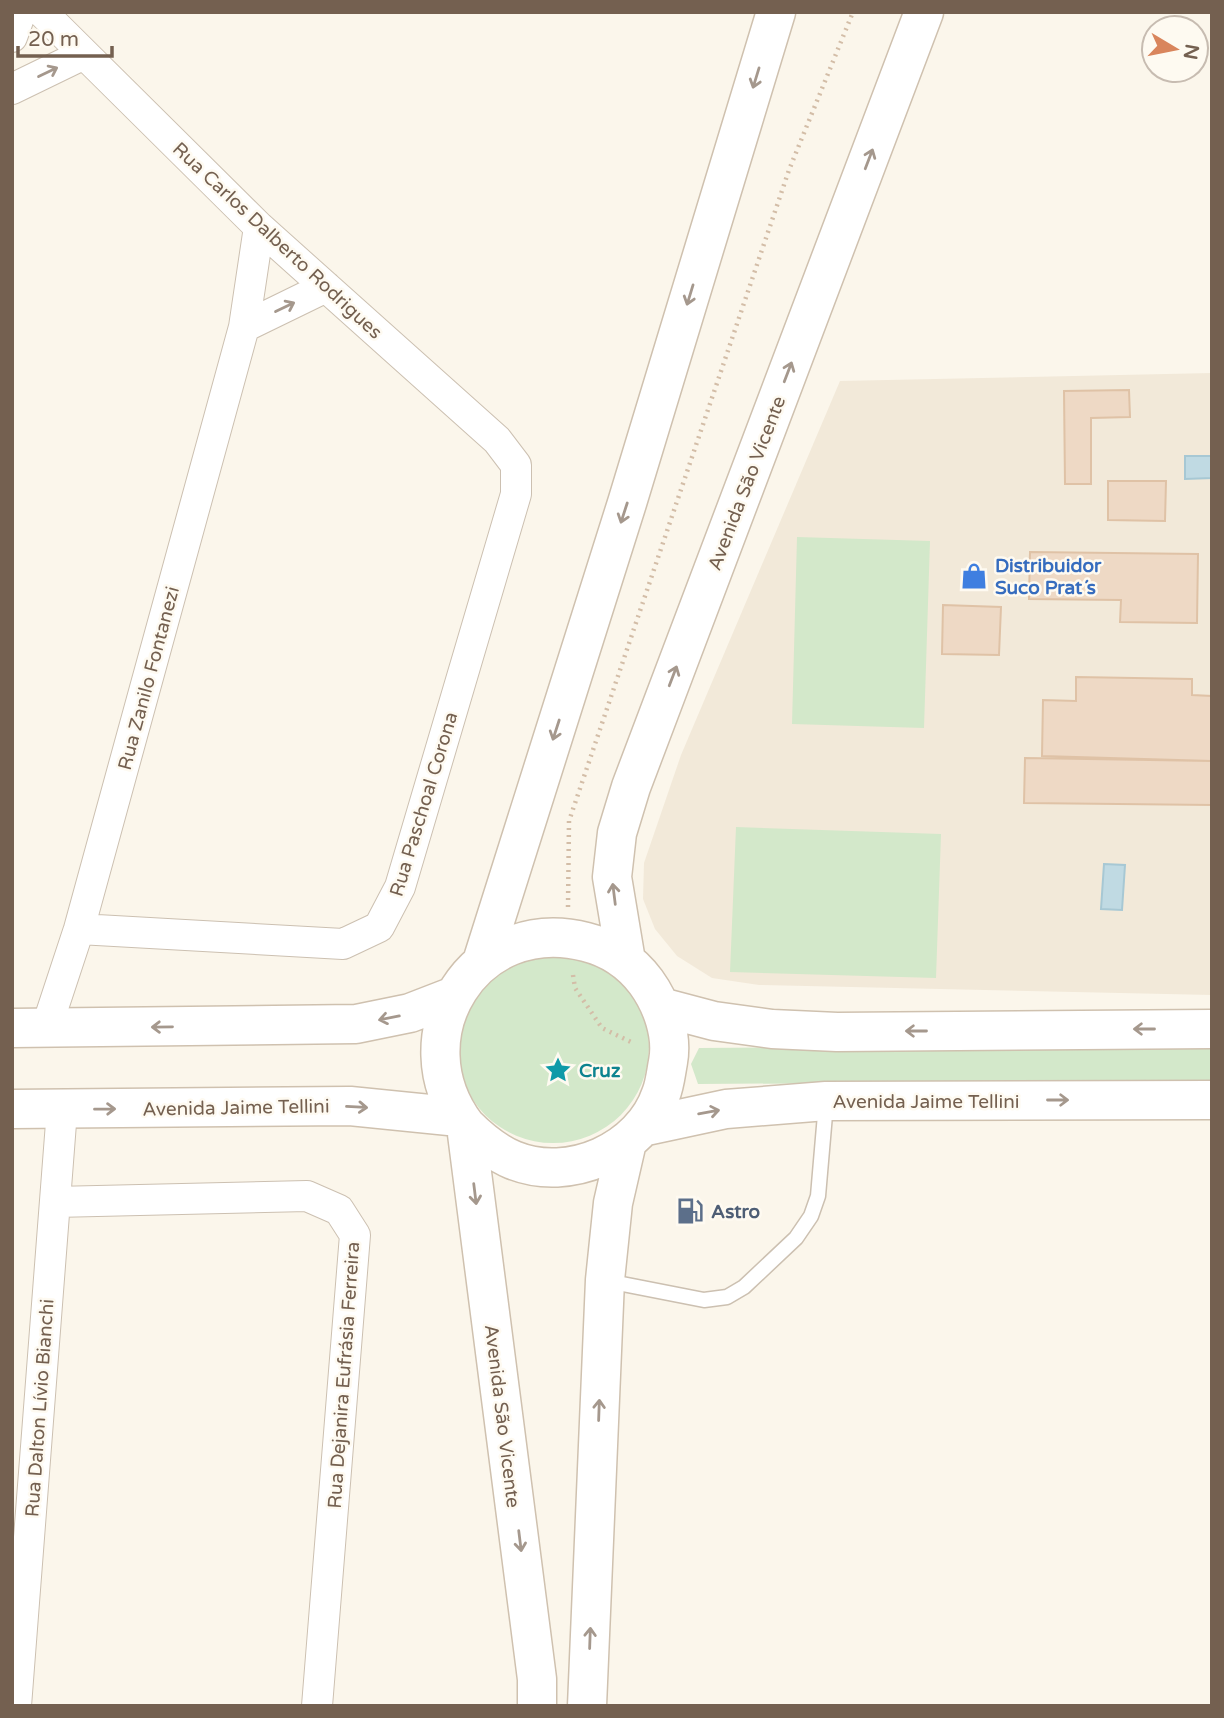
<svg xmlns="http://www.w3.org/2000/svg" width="1224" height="1718" font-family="'Varela Round',sans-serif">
<rect width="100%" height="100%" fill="#fbf6eb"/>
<path fill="#f2e9d9" d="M1212 373V995L759 985 712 978 677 956 655 929 643 899 644 863 681 755 840 381Z"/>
<path fill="#d3e8ca" d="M797 537 930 541 924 728 792 724Z
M736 827 941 834 936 978 730 972Z
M457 1047a96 96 0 1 1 192 0a96 96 0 1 1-192 0Z
M1212 1045V1081L698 1084 691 1064 699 1048Z"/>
<path fill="#c0dae3" stroke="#a7c8d4" stroke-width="2" d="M1185 456H1212V478L1185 479Z
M1104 864 1125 865 1122 910 1101 909Z"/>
<path fill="#eed9c5" stroke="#dfc2a6" stroke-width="2" d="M1129 390 1130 417 1091 418V484H1065L1064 391Z
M1108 481H1166L1165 521 1108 520Z
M1030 552 1198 554 1197 623 1120 622 1121 600 1029 599Z
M943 605 1001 607 999 655 942 654Z
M1076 677 1192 679V695L1212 696V761L1042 756 1043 700 1076 701Z
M1025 758 1212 761V805L1024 803Z"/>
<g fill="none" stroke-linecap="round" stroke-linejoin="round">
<g stroke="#ccc0b1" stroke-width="17">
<path id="lane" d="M607 1281 704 1300 727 1297 744 1287 796 1238 811 1216 818 1196 826 1103"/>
</g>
<g stroke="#ccc0b1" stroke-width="32">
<path id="street" d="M42 12 259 227 497 440 516 465V494L400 887 379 927 343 944 79 929
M12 37 21 12
M12 89 84 54
M244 327 326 287
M46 1029 79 929 244 327 259 227
M55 1202 307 1196 339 1210 355 1235 317 1706
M16 1706 62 1110"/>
</g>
<g stroke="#cfc1af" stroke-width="41">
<path id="secondary" d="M626 961 612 877 617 833 631 787 924 12
M482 962 627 503 776 12
M661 1007 714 1021 772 1029 837 1032 1212 1029
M12 1028 356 1024 410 1013 454 996
M12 1109 350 1106 459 1117
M466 1126C480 1140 494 1152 513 1160 569 1183 642 1151 661 1094 665 1084 666 1072 668 1062 673 1035 662 1004 646 982 631 962 610 948 586 942 475 913 398 1036 466 1126L537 1679V1706
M642 1127 726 1109 826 1101 1212 1100
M587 1706 605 1280 613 1203 627 1142"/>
</g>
<path stroke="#d3bda7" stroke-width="4.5" stroke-dasharray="2 5" stroke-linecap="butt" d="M568 907 569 821 789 170 853 12
M573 975 575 988 602 1028 633 1043"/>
<use href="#lane" stroke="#fff" stroke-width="14"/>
<use href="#street" stroke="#fff" stroke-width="30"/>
<use href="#secondary" stroke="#fff" stroke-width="38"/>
</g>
<defs><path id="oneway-shaft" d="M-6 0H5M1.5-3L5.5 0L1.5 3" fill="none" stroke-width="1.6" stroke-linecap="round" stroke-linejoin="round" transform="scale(1.75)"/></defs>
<g stroke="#a5988d">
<use href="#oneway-shaft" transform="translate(48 72) rotate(-26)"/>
<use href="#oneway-shaft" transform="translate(756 78) rotate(107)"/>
<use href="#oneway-shaft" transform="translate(869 159) rotate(-69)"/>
<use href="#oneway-shaft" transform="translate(690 295) rotate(107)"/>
<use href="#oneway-shaft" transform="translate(285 307) rotate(-26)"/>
<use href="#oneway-shaft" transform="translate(788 372) rotate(-69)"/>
<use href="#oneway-shaft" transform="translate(624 513) rotate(108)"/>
<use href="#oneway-shaft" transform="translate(673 676) rotate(-69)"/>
<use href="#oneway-shaft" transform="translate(556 730) rotate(108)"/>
<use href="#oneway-shaft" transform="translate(614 894) rotate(-97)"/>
<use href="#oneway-shaft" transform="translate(389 1018) rotate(169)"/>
<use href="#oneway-shaft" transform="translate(162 1027) rotate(179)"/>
<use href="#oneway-shaft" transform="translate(1144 1029) rotate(180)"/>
<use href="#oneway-shaft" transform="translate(916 1031) rotate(180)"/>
<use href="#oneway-shaft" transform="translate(1058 1100)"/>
<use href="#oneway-shaft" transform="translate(357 1107) rotate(3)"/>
<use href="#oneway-shaft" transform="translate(105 1109) rotate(-1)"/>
<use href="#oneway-shaft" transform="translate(709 1112) rotate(-10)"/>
<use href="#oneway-shaft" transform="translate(475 1194) rotate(83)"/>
<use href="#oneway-shaft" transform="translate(599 1410) rotate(-88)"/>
<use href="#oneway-shaft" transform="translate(520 1541) rotate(83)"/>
<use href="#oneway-shaft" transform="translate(590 1638) rotate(-88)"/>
</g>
<defs>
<g id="shop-bare" transform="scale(2.1)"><path d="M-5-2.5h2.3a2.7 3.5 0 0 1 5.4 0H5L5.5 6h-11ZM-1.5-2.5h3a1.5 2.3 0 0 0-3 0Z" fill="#3f7fe0" stroke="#fefaf1" stroke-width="2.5" paint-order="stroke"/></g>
<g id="sight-bare" transform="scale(2.1)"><path d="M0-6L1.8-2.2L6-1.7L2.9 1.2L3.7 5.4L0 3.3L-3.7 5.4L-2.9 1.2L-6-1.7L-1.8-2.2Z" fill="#0f9aa8" stroke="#fefaf1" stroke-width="2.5" paint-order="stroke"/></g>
<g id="fuel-bare" transform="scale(2.1)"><path d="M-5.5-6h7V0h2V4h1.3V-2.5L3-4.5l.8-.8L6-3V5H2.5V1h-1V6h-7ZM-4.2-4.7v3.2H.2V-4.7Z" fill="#5c6f8a" stroke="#fefaf1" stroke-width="2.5" paint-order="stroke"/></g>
</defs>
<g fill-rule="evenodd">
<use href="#shop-bare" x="974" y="576"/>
<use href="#sight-bare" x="558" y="1070"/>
<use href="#fuel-bare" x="690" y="1211"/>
</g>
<g text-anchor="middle" stroke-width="5" stroke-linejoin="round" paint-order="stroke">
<g font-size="19" fill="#746050" stroke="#fefaf1">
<text transform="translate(278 240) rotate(43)" y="7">Rua Carlos Dalberto Rodrigues</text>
<text transform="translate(746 483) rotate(-69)" y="7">Avenida São Vicente</text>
<text transform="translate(148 678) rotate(-75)" y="7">Rua Zanilo Fontanezi</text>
<text transform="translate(423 804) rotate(-73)" y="7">Rua Paschoal Corona</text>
<text x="926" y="1108">Avenida Jaime Tellini</text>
<text transform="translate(236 1107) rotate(-1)" y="7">Avenida Jaime Tellini</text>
<text transform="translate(343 1375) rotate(-86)" y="7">Rua Dejanira Eufrásia Ferreira</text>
<text transform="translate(39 1408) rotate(-86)" y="7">Rua Dalton Lívio Bianchi</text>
<text transform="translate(503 1416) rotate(83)" y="7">Avenida São Vicente</text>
</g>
<g font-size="19" font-weight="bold" fill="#366cbe" stroke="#fefaf1" text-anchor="start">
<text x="995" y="572">Distribuidor<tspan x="995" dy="22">Suco Prat´s</tspan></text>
</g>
<g font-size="19" font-weight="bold" fill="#0d838f" stroke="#fefaf1" text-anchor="start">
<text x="579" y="1077">Cruz</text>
</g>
<g font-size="19" font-weight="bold" fill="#4e5e75" stroke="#fefaf1" text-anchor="start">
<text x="711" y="1218">Astro</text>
</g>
</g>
<rect width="1224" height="1718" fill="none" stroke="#746050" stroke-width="28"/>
<g transform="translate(1175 49) rotate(100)"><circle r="33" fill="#fefaf1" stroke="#c7bcb1" stroke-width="2"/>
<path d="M0-5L12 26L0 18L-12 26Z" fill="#d9855c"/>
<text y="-10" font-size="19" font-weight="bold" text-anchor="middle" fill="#746050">N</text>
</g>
<path d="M18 46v10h94v-10" fill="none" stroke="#746050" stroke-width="3.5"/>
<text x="28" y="46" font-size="21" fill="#746050" stroke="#fefaf1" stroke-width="5" paint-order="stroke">20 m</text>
</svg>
